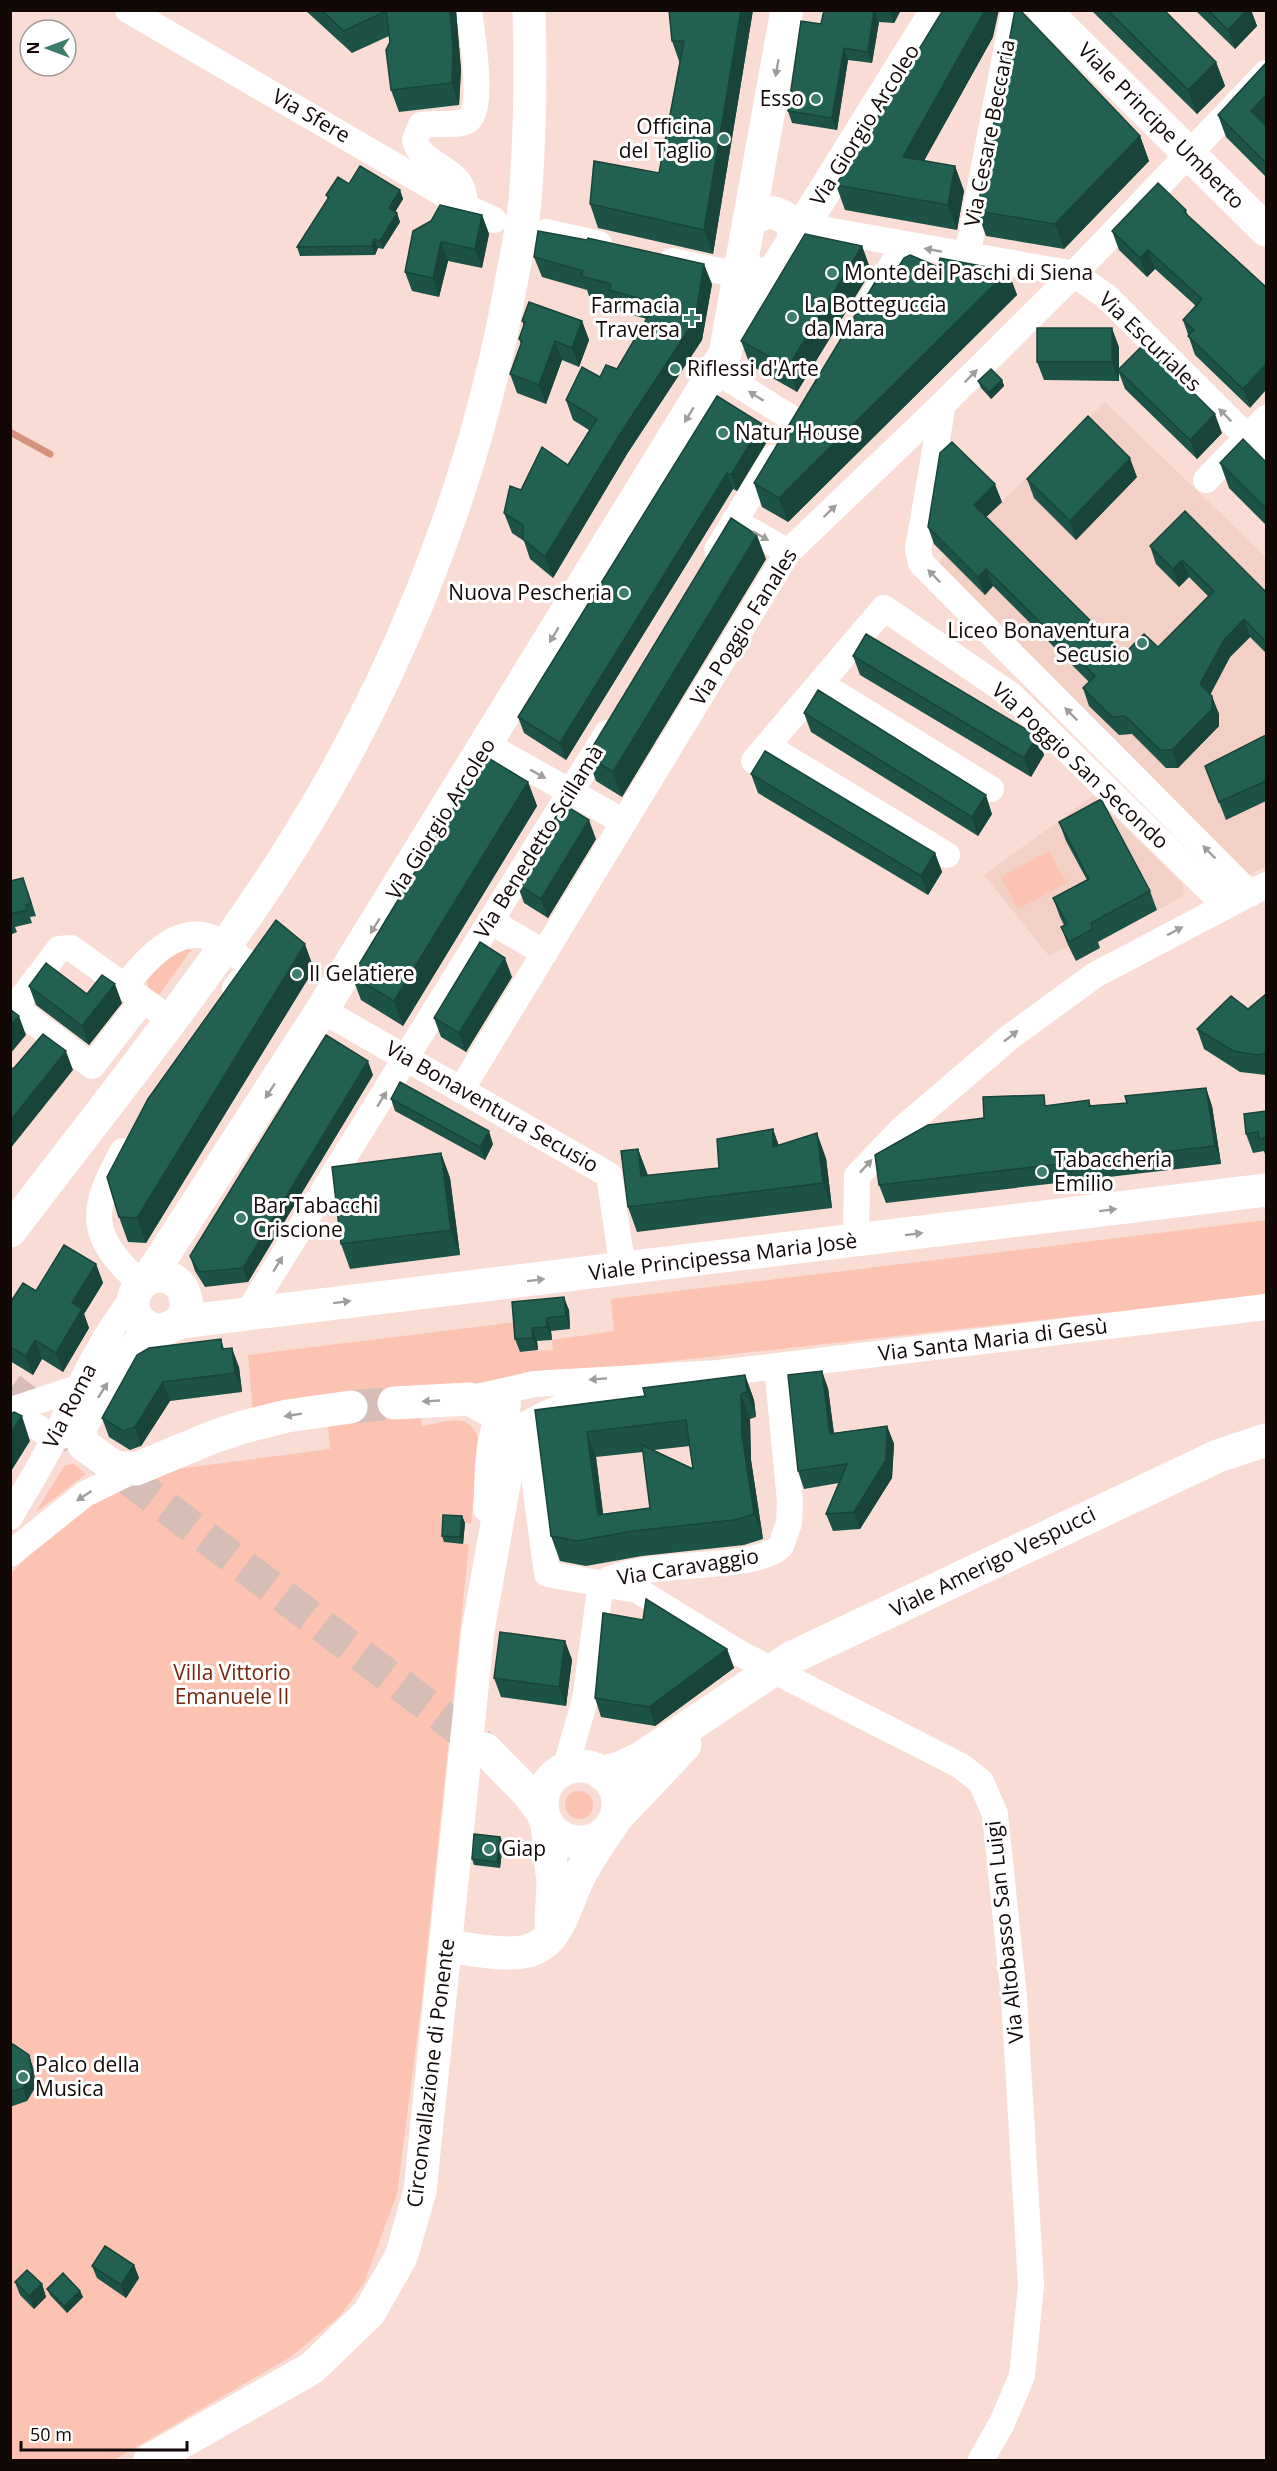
<svg xmlns="http://www.w3.org/2000/svg" width="1277" height="2471" font-family="'Open Sans',sans-serif">
<rect width="100%" height="100%" fill="#f9ddd5"/>
<path fill="#f3d0c5" d="M1105 402 1266 557V866L1247 876 938 563Z
M1093 796 1182 883 1184 896 1098 942 1100 948 1076 961 1068 946 1049 956 984 875Z"/>
<path fill="#fcc3b2" d="M1049 851 1066 883 1018 909 1001 877Z
M184 947 191 950 159 995 149 990 145 976Z
M1266 1220V1295L393 1392 421 1416 422 1426C447 1422 473 1410 479 1443L471 1523H465L444 1542 469 1544 421 2007 397 2194 364 2283 340 2316 292 2356 114 2460H11L10 1575 55 1527 93 1501 169 1470 330 1449 328 1425 253 1415 248 1355 517 1322 520 1352 553 1350 552 1340 614 1331 611 1299Z
M74 1464 86 1474 35 1513 65 1465Z
M565 1805a14 14 0 1 1 28 0a14 14 0 1 1-28 0Z"/>
<g fill="none" stroke-linecap="round" stroke-linejoin="round">
<path stroke="#d5927e" stroke-width="7" d="M10 432 50 454"/>
<path stroke="#d6bdb6" stroke-width="33" stroke-dasharray="33 16" stroke-linecap="butt" d="M10 1389 485 1749
M351 1407 394 1403"/>
<path stroke="#fff" stroke-width="26" d="M128 10 466 207 494 220
M466 207C465 201 464 194 462 188 453 167 419 162 415 140L421 125C435 122 455 127 467 121 486 110 471 30 469 10
M793 224 1074 274 1107 297 1266 456
M546 232 599 244
M967 256 1014 10
M672 261 739 275 757 276
M873 297 904 245
M731 343 774 272
M716 371 796 421
M943 404 918 549 921 563 1250 894
M1206 480 1266 418
M734 521 788 552
M717 550 773 458
M821 684 991 789
M487 745 624 822
M767 746 947 855
M754 761 884 608 1011 695 1225 905
M490 921 545 953
M125 986C144 962 175 925 210 937 225 943 239 958 252 967L235 988
M10 1004 92 1066 143 1000
M15 1007 59 949 71 948 170 1019
M322 1010 609 1175 623 1270
M461 1090 788 552 943 404 1074 274 1266 73
M123 1151C89 1212 88 1235 141 1284
M856 1242 857 1176 901 1130 1010 1037 1095 975 1266 885
M247 1314 607 733
M469 1399 534 1384 719 1373 1266 1307
M10 1412 17 1408 77 1388
M10 1421H27L54 1438 70 1434
M532 1421C565 1401 605 1397 643 1389
M527 1424 547 1574 637 1590 741 1654 961 1766 981 1782 995 1814 1014 1997 1031 2285 1022 2376 1002 2423 981 2460
M486 1509C489 1476 484 1429 508 1404
M10 1517C25 1491 42 1464 55 1437 78 1389 100 1339 134 1297
M10 1554 85 1494 136 1469
M565 1769 585 1700 601 1583C646 1558 752 1573 781 1546L789 1523 790 1502 777 1366"/>
<path stroke="#fff" stroke-width="33" d="M1044 10 1266 230
M794 240 937 10
M741 263C752 275 759 276 774 272L794 240 793 224C777 210 767 209 749 221
M10 1231C97 1117 187 1005 267 885 386 707 472 500 510 289 515 260 522 231 525 201 530 138 531 74 529 10
M148 1279 322 1010 725 354 787 10
M180 1322 1266 1190
M159 1331C111 1320 138 1262 172 1279 184 1285 190 1303 184 1315 177 1327 170 1326 158 1332 147 1337 133 1347 125 1356 106 1377 91 1406 79 1431L84 1445 114 1467 136 1469 213 1437 243 1427 287 1416 351 1407
M485 1749 528 1793 542 1812
M542 1804a38 38 0 1 1 76 0a38 38 0 1 1-76 0Z
M601 1773 620 1768 641 1758 791 1658 1218 1456 1266 1440
M615 1819 685 1745
M547 1824 553 1883 551 1923
M447 1947C469 1948 501 1956 522 1952 559 1947 564 1907 578 1879 586 1862 597 1847 607 1831
M150 2460 312 2368 369 2313 401 2257 420 2191 478 1630 511 1445 510 1431 505 1418 469 1399 394 1403"/>
</g>
<path fill="#1d5346" fill-rule="evenodd" d="M305 10H456L461 70 459 105 399 112 391 90 389 36 352 53Z
M669 10H753L713 254 598 228 590 204 659 173 680 64 672 41Z
M824 10H901L894 23 879 22 872 63 848 60 837 130 792 123 788 111 821 24Z
M1091 10H1164L1216 62 1225 86 1197 114Z
M1195 10H1251L1257 26 1235 49Z
M993 37 924 161 955 166 964 191 957 230 845 210 836 185Z
M1266 63V177L1226 137 1218 115Z
M1140 136 1149 161 1064 249 986 236 977 211Z
M400 190 403 199 395 212 397 213 400 222 383 249 378 248 375 255 300 256 297 247 328 199 326 195Z
M1186 210 1250 408 1195 355 1183 320 1196 306 1155 269 1147 277 1119 250 1112 231Z
M482 215 489 234 482 268 448 261 439 297 412 291 405 272 431 221Z
M862 246 871 271 797 392 750 365 741 341Z
M534 257 712 284 702 340 627 454 553 578 530 559 524 541 512 533 504 513 521 490 568 465 589 430 573 420 566 400 600 377 617 369 647 319 617 311 614 303 589 296 587 290 542 277Z
M938 267 1008 271 1017 295 788 522 762 507 754 483Z
M522 321H582L589 340 579 367 562 360 546 404 517 393 510 374 521 344 519 339 524 326Z
M1119 347V369L1222 433 1197 459 1125 389 1119 373V381L1044 380 1037 362Z
M1002 380 1004 386 991 399 981 388 978 381Z
M717 396 768 440 737 491 733 489 566 760 524 733 518 717Z
M1266 462V525L1229 488 1220 463Z
M1137 477 1076 540 1034 498 1027 479Z
M1002 502 986 517 1124 654 1158 647 1208 596 1189 577 1179 587 1156 564 1150 546 1266 592V653L1250 637 1230 657 1210 694 1219 714V726L1178 768H1166L1132 734 1119 735 1089 706 1083 688 1089 682 993 586 985 595 934 544 928 527Z
M766 559 622 797 596 781 587 756Z
M853 656 1037 736 1044 755 1031 777 860 675Z
M804 713 992 814 978 836 811 732Z
M1266 735V801L1226 820 1205 766Z
M751 774 935 853 942 872 928 895 758 793Z
M528 782 537 806 403 1026 361 1000 352 976Z
M1059 822 1150 891 1157 910 1098 942 1100 948 1076 961 1068 945 1061 927 1064 925 1060 917 1053 898 1087 880 1066 841Z
M596 839 548 918 524 903 517 884Z
M10 881 28 891 36 916 30 917 32 923 15 927 17 932 10 935Z
M314 969 146 1243 128 1242 119 1217Z
M512 977 466 1052 441 1037 434 1018Z
M29 986 87 994 122 1003 89 1045 36 1005Z
M1266 994V1075L1240 1072 1204 1049 1197 1029 1248 1009Z
M373 1075 248 1282 205 1287 195 1271 190 1256Z
M1206 1088 1212 1106 1221 1164 886 1203 879 1185 984 1118 1048 1106 1089 1100 1091 1106 1127 1103Z
M391 1099 493 1144 485 1160 395 1111Z
M1266 1111V1158L1264 1151 1253 1153 1246 1134Z
M773 1129 778 1145 826 1158 832 1208 637 1232 628 1207 638 1149 648 1175 719 1168Z
M441 1153 450 1178 460 1255 350 1269 341 1244Z
M96 1264 103 1283 84 1314 89 1328 63 1372 42 1359 33 1375 10 1361V1303Z
M512 1302 569 1310 570 1329 551 1331 552 1340 537 1341 538 1350 520 1352 515 1339Z
M221 1339 224 1349 239 1367 242 1392 170 1401 141 1446 130 1450 109 1437 102 1418Z
M745 1375 754 1400 756 1417 750 1419 751 1460 763 1539 744 1545 642 1556 586 1566 560 1561 551 1536 535 1410 645 1396ZM690 1446 693 1469 654 1450ZM643 1452 650 1508 603 1514 596 1457Z
M828 1388 834 1433 887 1426 894 1444 892 1478 860 1529 833 1531 826 1514 839 1483 804 1489 798 1471Z
M462 1516 465 1523 463 1544 444 1542 442 1536Z
M565 1641 572 1660 566 1706 501 1697 494 1678Z
M727 1649 734 1668 655 1726 601 1717 595 1698Z
M500 1837 503 1843 500 1868 474 1865 472 1859Z
M10 2045 29 2055 33 2068 36 2086 27 2101 10 2107Z
M134 2265 139 2278 126 2298 97 2278 92 2266Z
M15 2282 42 2284 46 2297 34 2309 20 2295Z
M47 2289 80 2291 83 2297 67 2313 50 2295Z"/>
<path fill="#184439" d="M450 10H456L461 70 459 105 452 83Z
M741 10H753L713 254 704 230Z
M874 10 879 22 872 63 868 52Z
M891 10H901L894 23 890 12Z
M985 10H999L993 37 912 182 903 157Z
M1247 10H1251L1257 26 1235 49 1228 30Z
M844 48 848 60 837 130 832 118Z
M1216 62 1225 86 1197 114 1188 90Z
M1266 95V126L1251 111Z
M1140 136 1149 161 1064 249 1055 224Z
M955 166 964 191 957 230 948 205Z
M400 190 403 199 392 217 389 208Z
M397 213 400 222 383 249 380 241Z
M482 215 489 234 482 268 475 249Z
M374 239 378 248 375 255 372 246Z
M441 242 448 261 439 297 433 278Z
M862 246 871 271 797 392 788 367Z
M1148 250 1155 269 1147 277 1140 258Z
M704 264 712 284 702 340 627 454 553 578 545 557Z
M1008 271 1017 295 788 522 779 498Z
M582 321 589 340 579 367 572 348Z
M1112 328 1119 347V371L1118 370 1119 373V381L1112 362Z
M555 341 562 360 546 404 539 385Z
M1266 364V390L1250 408 1243 389Z
M1002 380 1004 386 991 399 989 392Z
M1215 414 1222 433 1197 459 1190 440Z
M762 424 768 440 737 491 731 475Z
M1130 458 1137 477 1076 540 1070 521Z
M727 473 733 489 566 760 560 743Z
M995 484 1002 502 980 523 974 505Z
M757 535 766 559 622 797 613 772Z
M1182 560 1189 577 1179 587 1173 569Z
M986 569 993 586 985 595 978 577Z
M1244 619 1250 637 1230 657 1207 701 1200 684 1224 640Z
M1212 696 1219 714V726L1178 768 1172 750Z
M1037 736 1044 755 1031 777 1024 758Z
M528 782 537 806 403 1026 394 1001Z
M986 795 992 814 978 836 972 817Z
M589 820 596 839 548 918 541 899Z
M935 853 942 872 928 895 921 876Z
M305 944 314 969 146 1243 137 1218Z
M505 958 512 977 466 1052 459 1033Z
M115 984 122 1003 89 1045 82 1026Z
M19 1016 26 1035 10 1054V1026Z
M66 1051 73 1070 10 1149V1121Z
M368 1061 373 1075 248 1282 243 1268Z
M1206 1088 1212 1106 1221 1164 1215 1146Z
M773 1129 782 1154 773 1147Z
M489 1131 493 1144 485 1160 480 1147Z
M817 1133 826 1158 832 1208 823 1183Z
M638 1149 647 1174 650 1201 641 1176Z
M441 1153 450 1178 460 1255 451 1230Z
M96 1264 103 1283 84 1314 89 1328 63 1372 56 1353 72 1303Z
M564 1297 569 1310 570 1329 566 1316Z
M547 1318 551 1331 552 1340 547 1327Z
M532 1328 537 1341 538 1350 533 1338Z
M35 1340 42 1359 33 1375 26 1356Z
M232 1348 239 1367 242 1392 235 1373Z
M822 1371 828 1388 836 1451 830 1434Z
M745 1375 754 1400 756 1417 747 1392Z
M163 1382 170 1401 141 1446 135 1427Z
M741 1394 750 1419 751 1460 763 1539 754 1514 742 1435Z
M22 1416 30 1441 10 1473V1434Z
M887 1426 894 1444 892 1478 860 1529 854 1512Z
M587 1432 596 1457 606 1536 598 1515Z
M462 1516 465 1523 463 1544 460 1537Z
M565 1641 572 1660 566 1706 559 1687Z
M727 1649 734 1668 655 1726 649 1707Z
M500 1837 503 1843 500 1868 497 1862Z
M29 2055 33 2068 36 2086 27 2101 23 2088Z
M134 2265 139 2278 126 2298 121 2285Z
M42 2284 46 2297 34 2309 29 2296Z
M80 2291 83 2297 67 2313 64 2306Z"/>
<path fill="#226151" stroke="#184439" stroke-width="1.5" fill-rule="evenodd" d="M321 10H450L453 48 452 83 391 90 386 50 390 42 386 11 344 31Z
M669 10H741L704 230 590 204 594 161 659 173 684 41H672Z
M824 10H874L868 52 844 48 832 118 788 111 801 21 821 24Z
M943 10H985L903 157 955 166 948 205 836 185Z
M1015 10H1020L1140 136 1055 224 977 211Z
M1107 10H1164L1216 62 1188 90Z
M1208 10H1247L1228 30Z
M1266 63V95L1251 111 1266 126V163L1218 115Z
M360 166 400 190 389 208 397 213 380 241 374 239 372 246 297 247 329 197 326 195 338 177 349 184Z
M1158 183 1186 210 1184 212 1266 287V364L1243 389 1188 336 1194 330 1183 320 1202 299 1148 250 1140 258 1112 231Z
M440 205 482 215 475 249 441 242 433 278 405 272 413 231 431 221Z
M538 231 587 240 588 238 704 264 695 320 620 434 545 557 523 539V525L504 513 510 486 521 490 542 447 568 465 597 419 566 400 582 367 600 377 606 365 617 369 656 303 609 290 611 284 581 276 583 271 534 257Z
M805 234 862 246 788 367 741 341Z
M910 255 938 267 940 258 1008 271 779 498 754 483 883 269 899 266 904 258Z
M529 302 582 321 572 348 555 341 539 385 510 374 522 341 519 339 525 322 522 321Z
M1037 328H1112V362H1037Z
M1144 344 1215 414 1190 440 1118 370Z
M991 369 1002 380 989 392 978 381Z
M717 396 762 424 731 475 727 473 560 743 518 717Z
M1088 416 1130 458 1070 521 1027 479Z
M1243 439 1266 462V509L1220 463Z
M952 442 995 484 974 505 1124 654 1144 634 1158 647 1214 591 1182 560 1173 569 1150 546 1185 511 1266 592V642L1244 619 1224 640 1200 684 1212 696V709L1172 750H1160L1125 716 1112 717 1083 688 1095 676 986 569 978 577 928 527 940 453Z
M731 518 757 535 613 772 587 756Z
M866 634 1037 736 1024 758 853 656Z
M818 690 986 795 972 817 804 713Z
M1266 735V781L1219 802 1205 766Z
M765 751 935 853 921 876 751 774Z
M485 756 528 782 394 1001 352 976Z
M1101 799 1150 891 1091 923 1093 929 1069 942 1061 927 1067 924 1053 898 1089 879 1059 822Z
M563 804 589 820 541 899 517 884Z
M23 878 31 903 26 905 27 910 10 914V881Z
M276 920 305 944 137 1218 119 1217 107 1177 148 1099Z
M480 942 505 958 459 1033 434 1018Z
M46 963 87 994 102 975 115 984 82 1026 29 986Z
M1266 994V1053L1257 1055 1233 1051 1197 1029 1231 996 1248 1009Z
M10 1009 19 1016 10 1026Z
M43 1034 66 1051 10 1121V1069L14 1068Z
M326 1035 368 1061 243 1268 199 1272 190 1256Z
M400 1082 489 1131 480 1147 391 1099Z
M1206 1088 1215 1146 879 1185 875 1155 928 1125 984 1118 983 1097 1044 1095 1045 1106 1089 1100V1106L1127 1103 1125 1096Z
M1266 1111V1138L1259 1139 1258 1132 1246 1134 1244 1114Z
M773 1129V1147L817 1133 823 1183 628 1207 621 1151 638 1149 641 1176 719 1168 717 1139Z
M441 1153 451 1230 341 1244 332 1167Z
M64 1245 96 1264 72 1303 82 1309 56 1353 35 1340 26 1356 10 1347V1303L23 1283 36 1291Z
M564 1297 566 1316 547 1318V1327L532 1328 533 1338 515 1339 512 1302Z
M221 1339 222 1349 232 1348 235 1373 163 1382 135 1427 123 1431 102 1418 137 1355 149 1348Z
M822 1371 830 1434 887 1426 886 1460 854 1512 826 1514 847 1464 798 1471 788 1375Z
M745 1375 747 1392 741 1394 742 1435 754 1514 735 1520 633 1531 577 1541 551 1536 535 1410 645 1396 643 1388ZM686 1420 693 1469 642 1445 650 1508 598 1515 587 1432Z
M14 1412 22 1416 10 1434V1415Z
M443 1515 462 1516 460 1537 442 1536Z
M646 1599 727 1649 649 1707 595 1698 603 1613 643 1620Z
M500 1632 565 1641 559 1687 494 1678Z
M474 1834 500 1837 497 1862 472 1859Z
M13 2044 29 2055 32 2073 23 2088 10 2092V2045Z
M105 2246 134 2265 121 2285 92 2266Z
M27 2270 42 2284 29 2296 15 2282Z
M63 2273 80 2291 64 2306 47 2289Z"/>
<defs><path id="oneway-solid" d="M-6-.8H1V-3.2L6.5 0L1 3.2V.8H-6Z" transform="scale(1.5)"/></defs>
<g fill="#a09d9c">
<use href="#oneway-solid" transform="translate(777 68) rotate(100)"/>
<use href="#oneway-solid" transform="translate(933 250) rotate(-170)"/>
<use href="#oneway-solid" transform="translate(971 376) rotate(-45)"/>
<use href="#oneway-solid" transform="translate(756 396) rotate(-148)"/>
<use href="#oneway-solid" transform="translate(689 415) rotate(121)"/>
<use href="#oneway-solid" transform="translate(1225 415) rotate(-135)"/>
<use href="#oneway-solid" transform="translate(830 511) rotate(-44)"/>
<use href="#oneway-solid" transform="translate(761 536) rotate(30)"/>
<use href="#oneway-solid" transform="translate(934 576) rotate(-134)"/>
<use href="#oneway-solid" transform="translate(554 635) rotate(121)"/>
<use href="#oneway-solid" transform="translate(1071 714) rotate(-135)"/>
<use href="#oneway-solid" transform="translate(538 774) rotate(29)"/>
<use href="#oneway-solid" transform="translate(1209 852) rotate(-135)"/>
<use href="#oneway-solid" transform="translate(375 926) rotate(122)"/>
<use href="#oneway-solid" transform="translate(1175 931) rotate(-28)"/>
<use href="#oneway-solid" transform="translate(1011 1036) rotate(-38)"/>
<use href="#oneway-solid" transform="translate(270 1091) rotate(123)"/>
<use href="#oneway-solid" transform="translate(382 1099) rotate(-58)"/>
<use href="#oneway-solid" transform="translate(866 1166) rotate(-47)"/>
<use href="#oneway-solid" transform="translate(1108 1210) rotate(-7)"/>
<use href="#oneway-solid" transform="translate(914 1234) rotate(-7)"/>
<use href="#oneway-solid" transform="translate(278 1264) rotate(-58)"/>
<use href="#oneway-solid" transform="translate(536 1280) rotate(-7)"/>
<use href="#oneway-solid" transform="translate(342 1302) rotate(-7)"/>
<use href="#oneway-solid" transform="translate(598 1379) rotate(176)"/>
<use href="#oneway-solid" transform="translate(103 1390) rotate(-57)"/>
<use href="#oneway-solid" transform="translate(431 1401) rotate(177)"/>
<use href="#oneway-solid" transform="translate(293 1415) rotate(171)"/>
<use href="#oneway-solid" transform="translate(84 1496) rotate(147)"/>
</g>
<g fill="#3e7e6d" stroke="#fff" stroke-width="2">
<circle cx="816" cy="99" r="6"/>
<circle cx="724" cy="139" r="6"/>
<circle cx="832" cy="273" r="6"/>
<circle cx="792" cy="317" r="6"/>
<path d="M689 309h6v6h6v6h-6v6h-6v-6h-6v-6h6z"/>
<circle cx="675" cy="369" r="6"/>
<circle cx="723" cy="433" r="6"/>
<circle cx="624" cy="593" r="6"/>
<circle cx="1142" cy="643" r="6"/>
<circle cx="297" cy="974" r="6"/>
<circle cx="1042" cy="1172" r="6"/>
<circle cx="241" cy="1218" r="6"/>
<circle cx="489" cy="1849" r="6"/>
<circle cx="23" cy="2077" r="6"/>
</g>
<g text-anchor="middle" stroke-width="6" stroke-linejoin="round" paint-order="stroke">
<g font-size="21" fill="#120907" stroke="#fff" text-anchor="start">
<text x="804" y="106" text-anchor="end">Esso</text>
<text x="712" y="134" text-anchor="end">Officina<tspan x="712" dy="24">del Taglio</tspan></text>
<text x="844" y="280">Monte dei Paschi di Siena</text>
<text x="804" y="312">La Botteguccia<tspan x="804" dy="24">da Mara</tspan></text>
<text x="680" y="313" text-anchor="end">Farmacia<tspan x="680" dy="24">Traversa</tspan></text>
<text x="687" y="376">Riflessi d'Arte</text>
<text x="735" y="440">Natur House</text>
<text x="612" y="600" text-anchor="end">Nuova Pescheria</text>
<text x="1130" y="638" text-anchor="end">Liceo Bonaventura<tspan x="1130" dy="24">Secusio</tspan></text>
<text x="309" y="981">Il Gelatiere</text>
<text x="1054" y="1167">Tabaccheria<tspan x="1054" dy="24">Emilio</tspan></text>
<text x="253" y="1213">Bar Tabacchi<tspan x="253" dy="24">Criscione</tspan></text>
<text x="501" y="1856">Giap</text>
<text x="35" y="2072">Palco della<tspan x="35" dy="24">Musica</tspan></text>
</g>
<g font-size="21" fill="#120907" stroke="#fff">
<text transform="translate(311 116) rotate(30)" y="7">Via Sfere</text>
<text transform="translate(865 125) rotate(-58)" y="7">Via Giorgio Arcoleo</text>
<text transform="translate(1161 126) rotate(45)" y="7">Viale Principe Umberto</text>
<text transform="translate(990 133) rotate(-79)" y="7">Via Cesare Beccaria</text>
<text transform="translate(1150 342) rotate(44)" y="7">Via Escuriales</text>
<text transform="translate(744 627) rotate(-58)" y="7">Via Poggio Fanales</text>
<text transform="translate(1080 766) rotate(43)" y="7">Via Poggio San Secondo</text>
<text transform="translate(441 819) rotate(-58)" y="7">Via Giorgio Arcoleo</text>
<text transform="translate(539 842) rotate(-58)" y="7">Via Benedetto Scillamà</text>
<text transform="translate(492 1107) rotate(30)" y="7">Via Bonaventura Secusio</text>
<text transform="translate(723 1257) rotate(-7)" y="7">Viale Principessa Maria Josè</text>
<text transform="translate(993 1340) rotate(-7)" y="7">Via Santa Maria di Gesù</text>
<text transform="translate(70 1406) rotate(-63)" y="7">Via Roma</text>
<text transform="translate(993 1562) rotate(-26)" y="7">Viale Amerigo Vespucci</text>
<text transform="translate(688 1567) rotate(-9)" y="7">Via Caravaggio</text>
<text transform="translate(1005 1932) rotate(-96)" y="7">Via Altobasso San Luigi</text>
<text transform="translate(431 2073) rotate(-83)" y="7">Circonvallazione di Ponente</text>
</g>
<g font-size="21" fill="#75260c" stroke="#fff">
<text x="232" y="1680">Villa Vittorio<tspan x="232" dy="24">Emanuele II</tspan></text>
</g>
</g>
<rect width="1277" height="2471" fill="none" stroke="#120907" stroke-width="24"/>
<g transform="translate(48 48) rotate(270)"><circle r="28" fill="#ffffff" stroke="#a09d9c" stroke-width="1.5"/>
<path d="M0-4.5L10 22L0 15L-10 22Z" fill="#3e7e6d"/>
<text y="-9" font-size="16" font-weight="bold" text-anchor="middle" fill="#120907">N</text>
</g>
<path d="M21 2441v9h166v-9" fill="none" stroke="#120907" stroke-width="3"/>
<text x="30" y="2441" font-size="18" fill="#120907" stroke="#ffffff" stroke-width="4.5" paint-order="stroke">50 m</text>
</svg>
